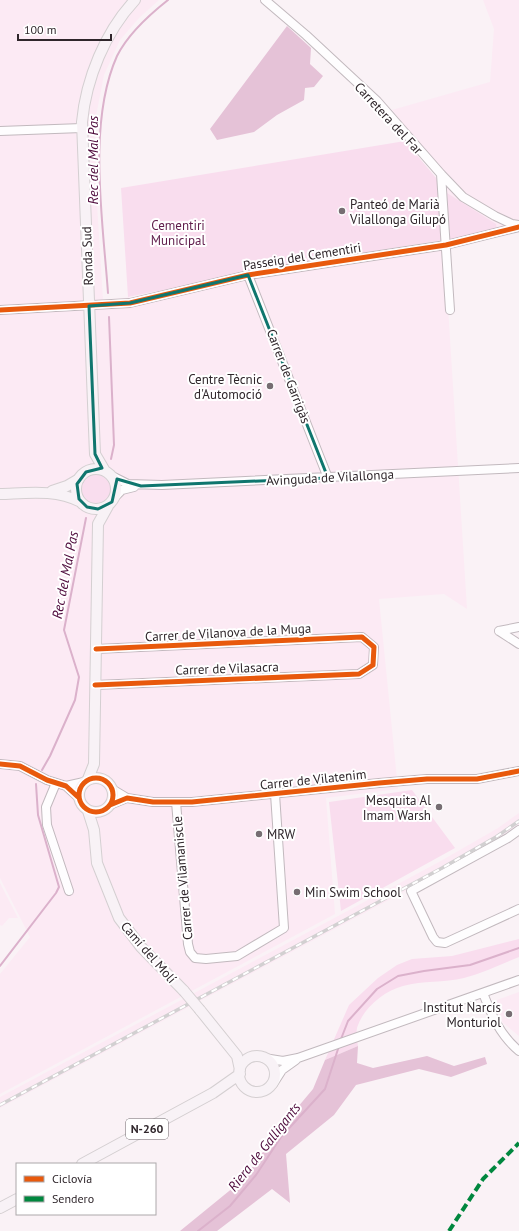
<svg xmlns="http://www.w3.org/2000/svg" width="519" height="1231" font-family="'PT Sans',sans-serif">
<rect width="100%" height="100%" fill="#faf2f6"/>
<path fill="#fceaf4" d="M0 0H159L139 18 120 40 104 75 95 121 96 188 103 300 132 297 157 291 158 292 243 272 443 240 438 165 392 110 490 82 494 29 483 0H519V224L444 243 467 609 444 594 379 599 398 789 326 798 335 914 0 1094V974L30 937 0 878Z
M519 813V825L507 835 443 871 0 1108V1097L439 862 498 828Z
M0 883 18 918H9L2 926 0 925Z
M519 992V1036L502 1022 496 1006 497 1000Z"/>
<path fill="#f9ddee" d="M405 141 437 179 443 240 243 272 157 292V291L128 297 121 188Z
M447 193 496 224 497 230 450 241Z
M81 489a16 16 0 1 1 32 0a16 16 0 1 1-32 0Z
M412 790 455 848 341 911 329 802Z
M519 939V957C501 964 483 973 464 978 444 983 423 980 403 986 384 991 363 1008 357 1028 356 1033 357 1041 358 1046L325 1060 349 1005 378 978 397 965 412 959 452 956Z"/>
<path fill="#e5c2d7" d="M287 26 311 48 310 64 323 76 314 87 305 88 304 100 277 115 254 132 217 140 210 129Z
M358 1046 357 1063 373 1068 427 1056 454 1066 485 1057 487 1064 451 1077 419 1069 356 1085 334 1115 286 1154 290 1203 272 1189 217 1231H180L245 1178 276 1133 313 1089 325 1060Z"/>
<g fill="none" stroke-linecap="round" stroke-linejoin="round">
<path stroke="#dbb1cb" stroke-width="2" d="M108 293C103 221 87 123 117 56 128 34 149 15 168 0
M109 317 114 445 111 459
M42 770 50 756 75 700 79 677 64 630 86 518
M0 966 56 893 59 887 38 815 36 784
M341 1039 348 1021 377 989 398 976 424 971 470 965 519 948
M198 1231 230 1206 256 1175 281 1137 325 1089 339 1046"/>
<g stroke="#c2b9be" stroke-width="10">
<path id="minor" d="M265 0 306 35 377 101 441 174 463 197 495 216 512 224 519 225
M0 131 82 128
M441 174 450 310
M248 275 328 478
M0 310 130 303 248 275 446 245 519 227
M112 476 128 484 162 485 519 468
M114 498 122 490 134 487
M499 631 519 644
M499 631 519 627
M95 685 359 674 373 665 374 647 362 637 96 649
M0 764 20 766 47 780 66 786 84 782
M56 783 46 807 47 825 69 891
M66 786 78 797
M112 789 127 798 153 802H192L379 783 427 779H477L519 771
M176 802 188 944 190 952 195 958 206 959 237 956 284 928 275 794
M110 805 127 798
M519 830 508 838 411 891 433 937 437 942 445 943 519 909
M483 993C492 1016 500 1035 519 1051
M264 1058 283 1061 298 1058 519 980
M273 1084 282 1070 296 1060"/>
</g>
<g stroke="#d4cfd1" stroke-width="12">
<path id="major" d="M76 489a20 20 0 1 1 40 0a20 20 0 1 1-40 0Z
M105 471 95 454 82 122C86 79 105 32 135 0
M52 491 67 486 79 479
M0 494C29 493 55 489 81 502
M79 795a17 17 0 1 1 34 0a17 17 0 1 1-34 0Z
M88 779 94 764 98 524 108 506
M88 811 94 830 97 863 119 918 141 947 184 991
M200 1010 237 1056 240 1070
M239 1074a18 18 0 1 1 36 0a18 18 0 1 1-36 0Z
M82 1164 213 1093 240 1074
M0 1208 17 1199"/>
</g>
<use href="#minor" stroke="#fefdfe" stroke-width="8"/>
<use href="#major" stroke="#f8f2f6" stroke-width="10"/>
<g stroke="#d2d0d1" stroke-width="3.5">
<path id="rail" d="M0 1105 442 868 496 837 519 821"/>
</g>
<use href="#rail" stroke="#fff" stroke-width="2" stroke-dasharray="6" stroke-linecap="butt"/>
<g stroke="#d4cfd1" stroke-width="12" stroke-linecap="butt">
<path id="major-bridge" d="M184 991 200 1010"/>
</g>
<use href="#major-bridge" stroke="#f8f2f6" stroke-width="10"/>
<path stroke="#00873e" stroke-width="4" stroke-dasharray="8 4" stroke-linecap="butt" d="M449 1231 483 1179 519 1143"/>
<g stroke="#fff" stroke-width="8">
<path id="cycleway" d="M0 310 130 303 248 275 446 245 519 227
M95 685 359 674 373 665 374 647 362 637 96 649
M0 764 20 766 47 780 66 786 78 797
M79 795a17 17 0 1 1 34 0a17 17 0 1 1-34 0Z
M110 805 127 798 153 802H192L379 783 427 779H477L519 771"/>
</g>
<use href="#cycleway" stroke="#e8590c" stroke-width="5"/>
</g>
<path fill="none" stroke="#0f766e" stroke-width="3" stroke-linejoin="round" d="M248 275 328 478 141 486 117 479 112 502 98 509 87 507 79 499 77 484 86 472 102 468 95 454 89 306 130 303Z"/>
<g fill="#766d72" stroke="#fff" stroke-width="1.5">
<circle cx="342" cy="211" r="4"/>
<circle cx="270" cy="386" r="4"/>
<circle cx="439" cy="807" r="4"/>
<circle cx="259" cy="834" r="4"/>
<circle cx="297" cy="892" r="4"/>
<circle cx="509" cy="1014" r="4"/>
</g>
<g text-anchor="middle" stroke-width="4" stroke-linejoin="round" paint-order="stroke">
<rect fill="#fff" stroke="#6d676b" stroke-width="1" x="126" y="1119" width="42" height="20" rx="3"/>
<g font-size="12" font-weight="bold" fill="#2f262b">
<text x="147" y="1133">N-260</text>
</g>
<g font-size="13" fill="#2f262b" stroke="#fff">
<text transform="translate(389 118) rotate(47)" y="5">Carretera del Far</text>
<text transform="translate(87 256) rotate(-92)" y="5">Ronda Sud</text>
<text transform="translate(302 256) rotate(-9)" y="5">Passeig del Cementiri</text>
<text transform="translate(289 376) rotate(69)" y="5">Carrer de Garrigàs</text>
<text transform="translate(330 477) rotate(-3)" y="5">Avinguda de Vilallonga</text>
<text transform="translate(228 632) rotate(-3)" y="5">Carrer de Vilanova de la Muga</text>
<text transform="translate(227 668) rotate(-2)" y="5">Carrer de Vilasacra</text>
<text transform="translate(313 779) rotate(-6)" y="5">Carrer de Vilatenim</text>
<text transform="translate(182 878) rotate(-95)" y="5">Carrer de Vilamaniscle</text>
<text transform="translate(149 952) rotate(49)" y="5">Camí del Molí</text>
</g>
<g font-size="13" fill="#2f262b" stroke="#fff" text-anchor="start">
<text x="350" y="209">Panteó de Marià<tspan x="350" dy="15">Vilallonga Gilupó</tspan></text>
<text x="262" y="384" text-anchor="end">Centre Tècnic<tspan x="262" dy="15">d'Automoció</tspan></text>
<text x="431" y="805" text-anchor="end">Mesquita Al<tspan x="431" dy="15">Imam Warsh</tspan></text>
<text x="267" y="839">MRW</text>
<text x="305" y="897">Min Swim School</text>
<text x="501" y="1012" text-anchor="end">Institut Narcís<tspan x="501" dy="15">Monturiol</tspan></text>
</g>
<g font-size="13" fill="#601d4c" stroke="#fff">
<text x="178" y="230">Cementiri<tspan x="178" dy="15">Municipal</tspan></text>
</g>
<g font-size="14" font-style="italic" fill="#4d093b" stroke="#fff">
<text transform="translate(93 160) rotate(-90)" y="5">Rec del Mal Pas</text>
<text transform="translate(65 575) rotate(-79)" y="5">Rec del Mal Pas</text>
<text transform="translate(264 1147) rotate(-52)" y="5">Riera de Galligants</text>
</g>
</g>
<rect x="16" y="1163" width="140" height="52" fill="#ffffff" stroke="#aca8aa"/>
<rect x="24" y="1176" width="20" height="6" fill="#e8590c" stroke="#aca8aa"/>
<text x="52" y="1183" font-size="12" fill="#2f262b">Ciclovía</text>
<rect x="24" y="1196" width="20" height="6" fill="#00873e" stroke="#aca8aa"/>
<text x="52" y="1203" font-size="12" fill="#2f262b">Sendero</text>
<path d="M18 34v6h93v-6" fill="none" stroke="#2f262b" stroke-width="2"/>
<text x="24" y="34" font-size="12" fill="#2f262b" stroke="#ffffff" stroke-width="3" paint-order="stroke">100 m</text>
</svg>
